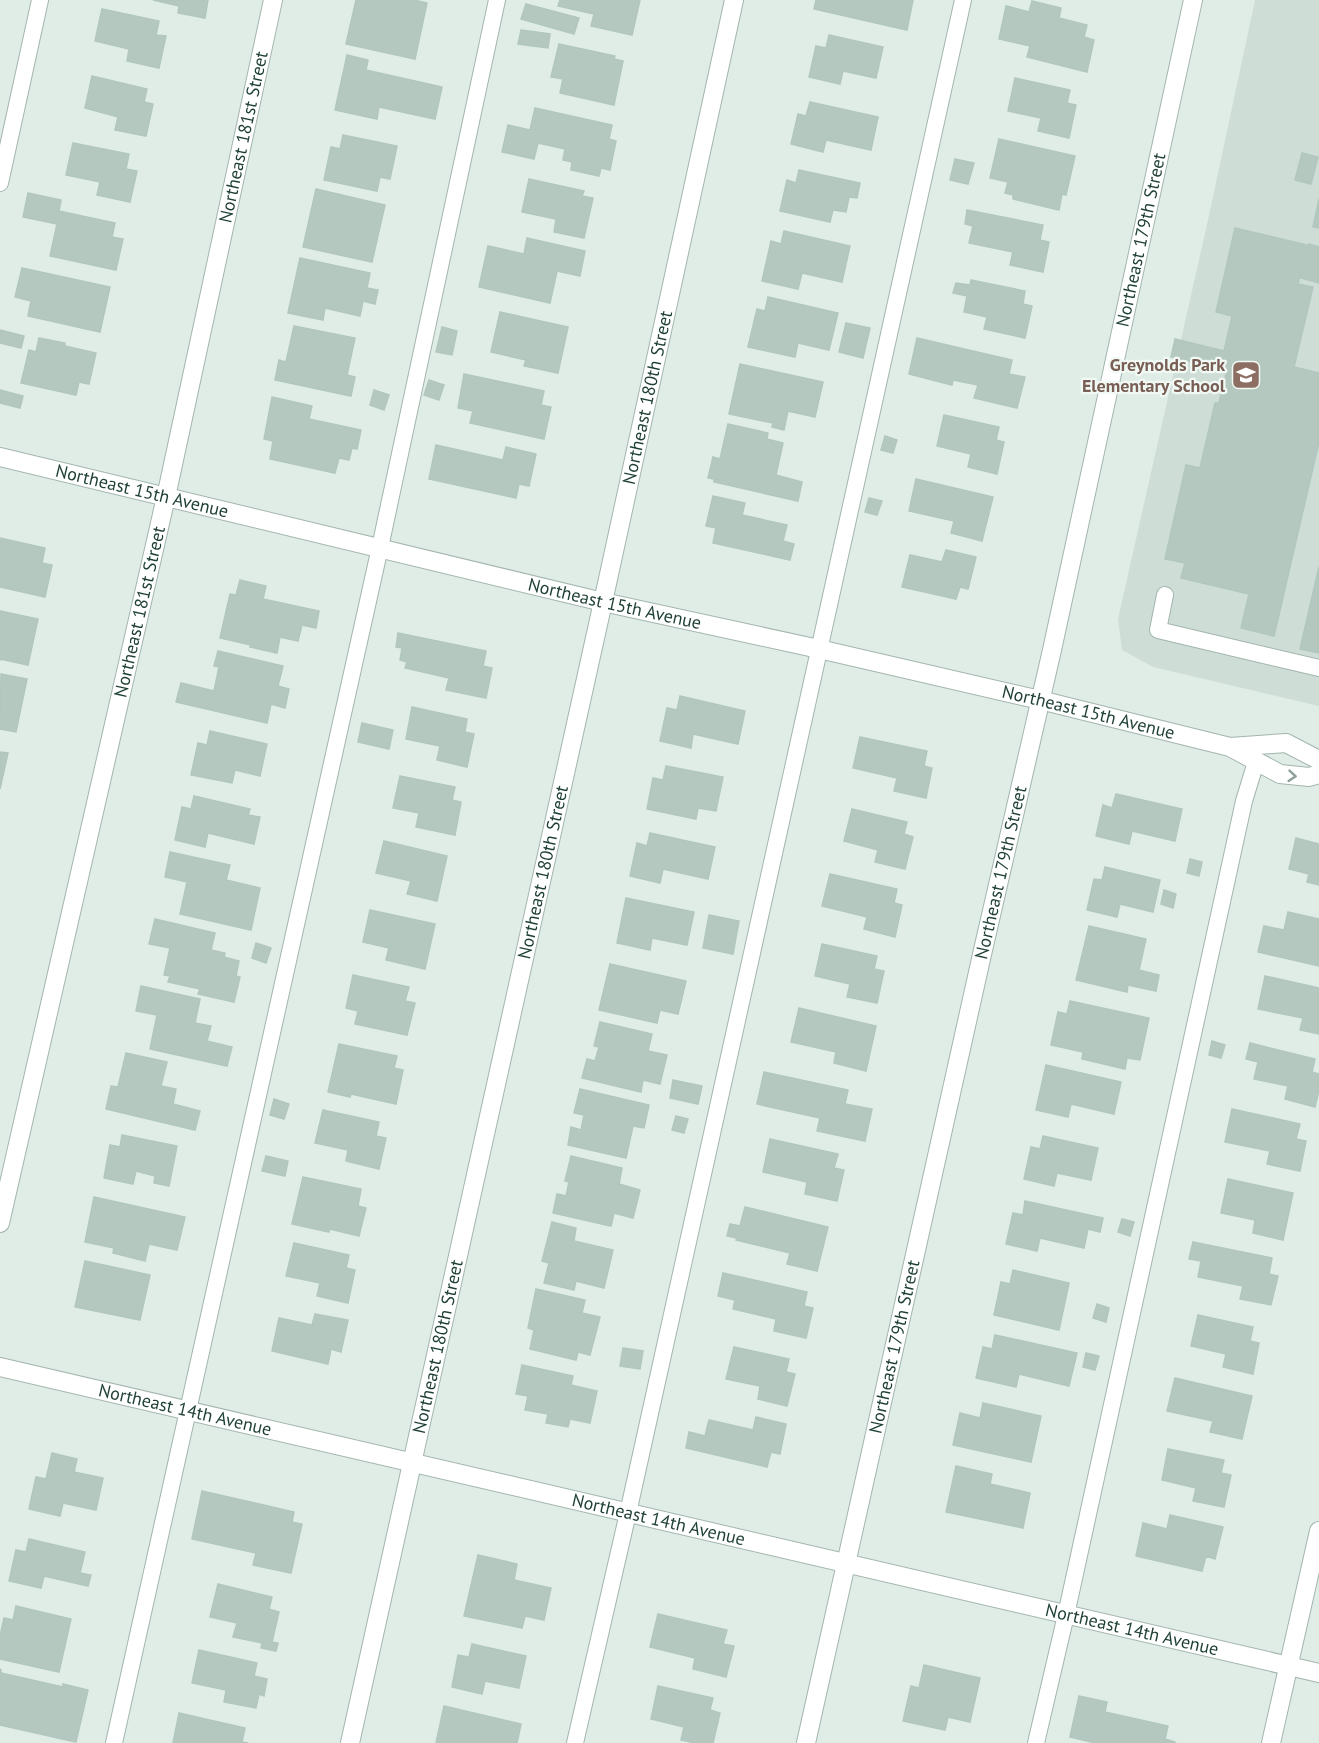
<svg xmlns="http://www.w3.org/2000/svg" width="1319" height="1743" font-family="'PT Sans',sans-serif">
<rect width="100%" height="100%" fill="#e0ede7"/>
<path fill="#ceddd6" d="M1255 0H1319V706L1153 667 1122 650 1118 619 1208 220Z"/>
<path fill="#b5c8c0" stroke="#b1c7be" stroke-width="1.5" d="M153 0H208L205 18 178 13 179 6Z
M356 0H414L427 3 415 59 346 44Z
M560 0H640L632 35 591 26 594 14 558 6Z
M816 0H913L907 30 814 9Z
M1032 1 1061 8 1059 18 1087 25 1084 37 1094 40 1087 72 1027 57 1030 46 999 39 1006 6 1029 12Z
M526 4 579 18 574 34 521 19Z
M102 9 159 21 156 35 166 36 159 68 127 61 129 49 95 41Z
M521 30 550 34 548 48 518 44Z
M829 35 883 47 876 78 843 71 840 84 809 77 816 46 826 48Z
M559 44 615 56 614 59 623 61 614 105 560 93 563 79 551 77Z
M347 55 368 60 366 70 442 87 435 119 379 107 377 119 335 110Z
M92 76 147 89 144 102 153 104 146 136 115 130 118 117 85 108Z
M1015 78 1070 90 1067 103 1076 105 1069 138 1038 131 1041 118 1008 111Z
M810 102 878 117 871 150 826 140 823 152 791 144 798 114 806 116Z
M535 108 612 125 609 139 616 141 610 170 601 168 599 176 571 170 572 162 563 160 565 149 538 143 534 159 502 152 508 125 530 130Z
M343 135 397 146 390 179 380 177 377 191 324 180 331 147 340 149Z
M999 139 1075 156 1066 195 1062 194 1059 210 1013 199V195L1005 193 1008 182 990 178Z
M73 143 129 154 126 169 137 171 130 202 97 195 100 182 66 175Z
M1302 153 1318 157 1311 184 1295 180Z
M955 159 974 163 968 184 950 180Z
M799 170 860 183 857 198 849 197 846 212 833 210 830 222 780 211 787 180 796 183Z
M529 179 584 191 582 196 593 198 584 238 554 232 556 219 522 212Z
M316 189 385 205 372 262 303 247Z
M28 193 61 200 59 211 115 223 112 237 123 239 116 270 50 256 57 224 23 217Z
M1319 199V228L1313 227Z
M967 210 1043 225 1040 240 1049 242 1043 272 1010 265 1013 252 969 243 973 226 965 224Z
M1235 228 1307 245 1298 284 1313 287 1294 367 1319 373V442L1274 636 1241 628 1249 594 1181 578 1185 563 1165 559 1186 465 1200 468 1215 403H1219L1227 370 1171 357 1175 339 1224 351 1232 316 1216 312Z
M784 231 850 246 842 282 802 273 798 289 762 281 771 241 781 244Z
M527 238 585 251 580 276 557 271 550 303 479 287 488 246 524 254Z
M1309 244 1319 247V283L1301 278Z
M300 258 370 273 367 288 378 290 375 304 363 301 360 316 325 308 323 320 288 313Z
M22 268 110 287 100 332 28 316 31 301 15 297Z
M971 280 1025 291 1023 304 1032 306 1025 338 984 329 987 317 964 312 967 296 953 293 956 283 970 285Z
M768 297 838 313 829 350 798 343 795 357 748 347 757 309 765 311Z
M500 312 568 327 558 373 524 366 526 360 491 352Z
M846 323 870 328 863 358 839 352Z
M294 326 355 338 347 375 355 377 351 396 275 380 279 360 286 362Z
M442 327 457 331 452 355 436 352Z
M0 330 24 336 21 348 0 343Z
M39 338 65 343V346L96 353 89 384 79 382 76 395 21 383 29 350 36 352Z
M917 338 1012 360 1009 374 1025 377 1017 408 974 398 978 385 953 380 952 385 909 374Z
M740 364 823 382 815 417 788 411 784 430 772 427 773 423 729 414Z
M464 374 544 391 541 405 551 407 544 439 470 423 473 411 458 408Z
M429 380 444 385 439 400 424 395Z
M0 390 23 396 20 408 0 403Z
M374 390 389 395 384 410 370 405Z
M272 397 312 406 309 419 361 430 357 449 352 448 349 460 339 458 335 473 270 459 273 441 264 439Z
M944 415 999 427 996 440 1004 442 997 474 968 467 971 454 937 446Z
M728 424 768 433 767 439 783 443 776 475 802 482 798 501 714 482V479L708 478 713 457 720 459Z
M885 436 897 440 893 453 881 450Z
M436 445 503 460 506 447 536 454 529 486 519 484 516 498 429 479Z
M916 479 993 497 982 541 951 533 954 521 909 511Z
M713 496 745 503 742 515 787 525 783 541 794 544 790 560 713 543 716 528 706 526Z
M869 498 882 501 877 515 865 512Z
M0 538 45 548 42 563 52 565 45 597 0 587Z
M946 550 976 557 968 589 960 587 956 599 902 587 910 555 942 562Z
M1319 567V653L1300 649Z
M240 580 266 586 263 599 319 611 316 628 302 625 298 641 280 637 277 653 250 647 251 645 220 638 230 594 236 595Z
M0 611 38 619 28 665 0 659V661Z
M398 633 486 651 483 666 492 668 486 698 446 690 449 678 405 668 407 662 400 660 402 648 396 647Z
M218 651 283 666 278 686 289 689 285 708 271 704 267 723 176 702 181 683 214 691 219 667 214 666Z
M1 674 27 679 16 732 0 729Z
M680 696 745 711 738 744 693 734 691 748 660 741 667 708 677 710Z
M412 707 467 719 465 732 474 734 467 767 437 760 440 746 406 739Z
M362 723 393 730 389 749 358 742Z
M210 731 267 744 260 776 235 770 232 783 191 775 198 743 207 745Z
M860 737 927 751 924 766 932 768 926 798 894 791 897 778 853 768Z
M0 752 8 753 0 789Z
M666 766 723 777 716 811 698 808 696 819 647 809 653 778 663 780Z
M400 776 455 787 452 800 461 802 455 835 416 827 419 813 393 808Z
M1116 794 1182 809 1175 841 1132 831 1129 844 1096 836 1103 805 1112 808Z
M194 796 250 809 248 815 260 817 254 844 208 833 205 847 175 840 182 807 191 809Z
M852 809 907 822 904 834 913 837 905 869 875 862 878 850 844 841Z
M650 833 715 847 708 879 663 869 660 883 630 876 637 843 647 846Z
M1296 838 1319 844V885L1307 882 1309 874 1289 869Z
M384 841 447 856 437 901 407 894 411 881 376 873Z
M170 852 230 865 226 880 260 888 251 930 180 914 187 882 165 877Z
M1190 859 1202 862 1199 876 1187 873Z
M1105 867 1160 880 1153 912 1120 904 1117 917 1087 910 1094 879 1102 880Z
M830 874 897 889 894 903 902 905 895 937 864 929 867 917 822 906Z
M1164 890 1176 894 1173 908 1161 904Z
M626 898 694 912 687 945 652 938 650 950 617 943Z
M370 910 435 924 425 969 386 960 389 948 363 942Z
M1288 912 1319 919V966L1258 952 1264 926 1284 930Z
M709 915 739 921 733 954 703 948Z
M155 919 215 933 211 950 225 953 224 957 239 961 236 976 240 977 234 1002 198 994 200 989 168 982 170 976 164 975 170 948 149 944Z
M1089 926 1146 939 1139 970 1159 975 1156 991 1128 985 1127 992 1076 980Z
M256 943 271 948 266 963 252 958Z
M822 944 877 956 874 969 884 971 877 1003 847 997 850 984 815 976Z
M610 964 686 981 678 1014 660 1010 657 1023 599 1010Z
M353 975 409 987 405 1001 415 1003 407 1035 355 1024 358 1011 346 1008Z
M1265 976 1319 988V1034L1300 1030 1303 1018 1258 1009Z
M141 986 200 999 195 1023 211 1026 207 1041 232 1047 227 1066 150 1049 157 1015 136 1011Z
M1070 1001 1149 1018 1140 1060 1127 1058 1125 1069 1082 1059 1083 1052 1051 1045 1058 1012 1067 1014Z
M799 1008 876 1026 866 1071 834 1063 836 1052 791 1042Z
M600 1022 652 1034 648 1051 667 1055 660 1084 643 1080 641 1092 582 1078 587 1059 595 1061 599 1047 594 1046Z
M1212 1041 1225 1045 1221 1058 1209 1055Z
M1250 1043 1315 1059 1312 1072 1319 1074V1090L1315 1107 1285 1099 1288 1086 1254 1079 1258 1062 1246 1059Z
M339 1044 397 1056 394 1068 403 1070 396 1104 351 1094 350 1097 328 1092Z
M126 1053 167 1062 161 1086 176 1089 173 1104 200 1111 195 1130 106 1109 111 1086 118 1087Z
M1046 1065 1121 1082 1114 1114 1071 1104 1068 1117 1036 1110Z
M764 1072 848 1090 845 1104 872 1109 865 1141 817 1131 820 1118 757 1104Z
M673 1080 702 1086 698 1104 670 1098Z
M580 1089 649 1105 644 1128 633 1126 626 1158 568 1145 571 1127 581 1130 584 1115 574 1113Z
M274 1099 289 1104 284 1119 270 1115Z
M1232 1109 1300 1124 1296 1139 1306 1141 1300 1171 1267 1164 1270 1151 1225 1142Z
M323 1110 379 1122 376 1136 386 1138 379 1169 346 1161 348 1150 315 1143Z
M676 1116 688 1119 684 1133 672 1130Z
M122 1135 177 1146 169 1186 154 1183 155 1176 136 1171 133 1184 104 1178 110 1145 120 1147Z
M1043 1136 1098 1148 1091 1180 1057 1173 1054 1186 1024 1179 1031 1147 1040 1149Z
M770 1139 838 1154 834 1168 844 1170 837 1201 805 1194 807 1182 763 1172Z
M266 1156 288 1161 285 1176 262 1171Z
M571 1156 622 1168 619 1184 640 1190 633 1218 614 1213 611 1226 553 1213 557 1194 566 1196 569 1182 565 1181Z
M303 1177 361 1189 358 1206 366 1208 359 1236 330 1229 329 1232 292 1224Z
M1228 1179 1293 1193 1283 1240 1253 1233 1255 1220 1221 1213Z
M94 1197 185 1217 177 1250 149 1244 145 1261 113 1253 114 1248 85 1242Z
M1025 1201 1103 1218 1100 1232 1088 1229 1084 1248 1040 1238 1037 1251 1006 1244 1013 1213 1023 1215Z
M745 1207 828 1227 817 1271 787 1264 790 1253 736 1240 737 1238 727 1236 730 1224 740 1226Z
M1122 1219 1134 1222 1130 1236 1118 1232Z
M552 1222 576 1228 574 1241 613 1250 604 1288 576 1281 574 1290 544 1283 549 1263 542 1261Z
M1193 1242 1272 1258 1269 1274 1278 1276 1271 1305 1240 1299 1243 1286 1198 1277 1201 1261 1189 1259Z
M294 1243 349 1255 346 1268 355 1270 348 1303 317 1296 320 1283 286 1276Z
M85 1261 150 1275 140 1320 75 1307Z
M1013 1270 1069 1283 1059 1330 994 1315 1001 1282 1010 1284Z
M723 1273 807 1292 804 1306 813 1308 806 1338 774 1331 776 1319 733 1309 735 1300 718 1296Z
M536 1289 585 1300 582 1313 600 1317 590 1355 578 1352 576 1360 530 1349 534 1330 528 1328Z
M1097 1304 1109 1308 1106 1322 1093 1318Z
M315 1314 348 1320 341 1352 331 1349 328 1364 272 1351 279 1318 312 1325Z
M1198 1315 1253 1327 1250 1341 1259 1343 1253 1374 1223 1367 1226 1354 1191 1346Z
M995 1335 1077 1353 1069 1386 1019 1374 1016 1387 976 1378 983 1347 992 1349Z
M734 1347 789 1359 786 1372 795 1374 787 1406 758 1399 760 1386 726 1379Z
M623 1348 643 1351 640 1369 620 1366Z
M1086 1353 1099 1356 1095 1370 1083 1367Z
M522 1365 573 1376 571 1385 597 1391 590 1423 570 1419 568 1427 546 1423 548 1414 525 1410 528 1396 516 1394Z
M1175 1378 1252 1396 1242 1439 1210 1432 1213 1421 1167 1411Z
M983 1403 1041 1416 1031 1462 953 1445 960 1413 980 1418Z
M756 1417 786 1424 780 1454 771 1452 767 1467 686 1448 689 1432 705 1436 709 1420 753 1430Z
M1168 1449 1224 1460 1221 1473 1231 1475 1224 1507 1193 1501 1196 1488 1162 1480Z
M52 1453 77 1459 74 1472 103 1478 96 1510 63 1503 60 1516 29 1509 36 1477 46 1479Z
M956 1466 992 1474 990 1484 1030 1493 1023 1528 946 1512Z
M202 1491 294 1512 292 1522 302 1524 291 1573 253 1565 256 1553 192 1539Z
M1170 1515 1223 1527 1215 1559 1206 1556 1202 1571 1136 1556 1143 1523 1167 1529Z
M29 1539 85 1552 80 1573 91 1575 88 1586 44 1576 41 1588 9 1581 16 1550 26 1552Z
M478 1555 517 1564 514 1580 551 1588 544 1620 525 1616 522 1628 464 1616Z
M218 1584 272 1597 269 1609 279 1612 272 1642 278 1643 276 1651 261 1648 262 1643 233 1637 237 1623 210 1617Z
M16 1606 71 1619 59 1672 0 1659V1636L4 1618 13 1620Z
M658 1614 727 1630 723 1644 734 1646 726 1677 693 1669 695 1658 650 1647Z
M472 1644 526 1656 519 1688 485 1681 482 1694 452 1687 458 1655 469 1657Z
M199 1650 257 1663 254 1676 267 1679 264 1696 259 1694 256 1708 224 1702 226 1690 192 1683Z
M924 1665 980 1678 970 1722 948 1717 945 1730 903 1721 911 1686 919 1688Z
M0 1669 1 1670V1673L63 1687V1684L88 1690 76 1742 0 1725Z
M658 1686 713 1698 710 1710 720 1713 713 1743H695L681 1740 684 1727 651 1719Z
M1079 1696 1107 1702 1105 1712 1168 1726 1165 1739 1175 1742 1174 1743H1095L1070 1737Z
M444 1706 521 1724 517 1743H436Z
M179 1713 245 1728 242 1742 248 1743H173Z"/>
<g fill="none" stroke-linecap="round" stroke-linejoin="round">
<g stroke="#a2b5ae" stroke-width="18">
<path id="service" d="M0 183 40 0
M1165 595 1158 630 1319 668
M114 1743C247 1163 374 582 497 0
M575 1743 628 1513 963 0
M1036 1743 1066 1615 1244 801 1256 762"/>
</g>
<g stroke="#a2b5ae" stroke-width="20">
<g id="minor">
<path id="s1" d="M0 1223 166 497 273 0"/>
<path id="s2" d="M0 1367 1319 1673"/>
<path id="s3" d="M350 1743 603 602 734 0"/>
<path id="s4" d="M806 1743 983 950 1052 650 1193 0"/>
<path d="M1271 1743 1319 1531"/>
</g>
</g>
<g stroke="#a2b5ae" stroke-width="20">
<g id="tertiary">
<path id="s5" d="M0 457 603 602 819 649 1040 700 1230 747 1280 774 1309 777 1319 774"/>
<path d="M1230 747 1286 743 1319 760"/>
</g>
</g>
<use href="#service" stroke="#fff" stroke-width="16"/>
<use href="#minor" stroke="#fff" stroke-width="18"/>
<use href="#tertiary" stroke="#fff" stroke-width="18"/>
</g>
<defs><path id="oneway-chevron" d="M-2-3.5L2.5 0L-2 3.5" fill="none" stroke-width="1.6" stroke-linecap="round" stroke-linejoin="round" transform="scale(1.5)"/></defs>
<use stroke="#8e9f9a" href="#oneway-chevron" transform="translate(1292 776) rotate(5)"/>
<defs>
<g id="school-square" transform="scale(1.5)"><rect x="-9" y="-9" width="18" height="18" rx="4" fill="#8d6e63" stroke="#f1f9f5"/><path d="M0-5L7-2L0 1L-7-2ZM-4 1L0 2.5L4 1V4Q0 6-4 4Z" fill="#fff"/></g>
</defs>
<g fill-rule="evenodd">
<use href="#school-square" x="1246" y="375"/>
</g>
<g text-anchor="middle" stroke-width="4.5" stroke-linejoin="round" paint-order="stroke">
<g font-size="18" fill="#1e3f36" stroke="#f1f9f5">
<text dy="6" stroke="none"><textPath href="#s1" startOffset="1113">Northeast 181st Street</textPath></text>
<text dy="6" stroke="none"><textPath href="#s4" startOffset="1540">Northeast 179th Street</textPath></text>
<text dy="6" stroke="none"><textPath href="#s3" startOffset="1378">Northeast 180th Street</textPath></text>
<text dy="6" stroke="none"><textPath href="#s5" startOffset="146">Northeast 15th Avenue</textPath></text>
<text dy="6" stroke="none"><textPath href="#s5" startOffset="632">Northeast 15th Avenue</textPath></text>
<text dy="6" stroke="none"><textPath href="#s1" startOffset="627">Northeast 181st Street</textPath></text>
<text dy="6" stroke="none"><textPath href="#s5" startOffset="1118">Northeast 15th Avenue</textPath></text>
<text dy="6" stroke="none"><textPath href="#s3" startOffset="892">Northeast 180th Street</textPath></text>
<text dy="6" stroke="none"><textPath href="#s4" startOffset="892">Northeast 179th Street</textPath></text>
<text dy="6" stroke="none"><textPath href="#s3" startOffset="406">Northeast 180th Street</textPath></text>
<text dy="6" stroke="none"><textPath href="#s4" startOffset="406">Northeast 179th Street</textPath></text>
<text dy="6" stroke="none"><textPath href="#s2" startOffset="190">Northeast 14th Avenue</textPath></text>
<text dy="6" stroke="none"><textPath href="#s2" startOffset="676">Northeast 14th Avenue</textPath></text>
<text dy="6" stroke="none"><textPath href="#s2" startOffset="1162">Northeast 14th Avenue</textPath></text>
</g>
<g font-size="18" font-weight="bold" fill="#785e54" stroke="#f1f9f5" text-anchor="end">
<text x="1225" y="371">Greynolds Park<tspan x="1225" dy="21">Elementary School</tspan></text>
</g>
</g>
</svg>
